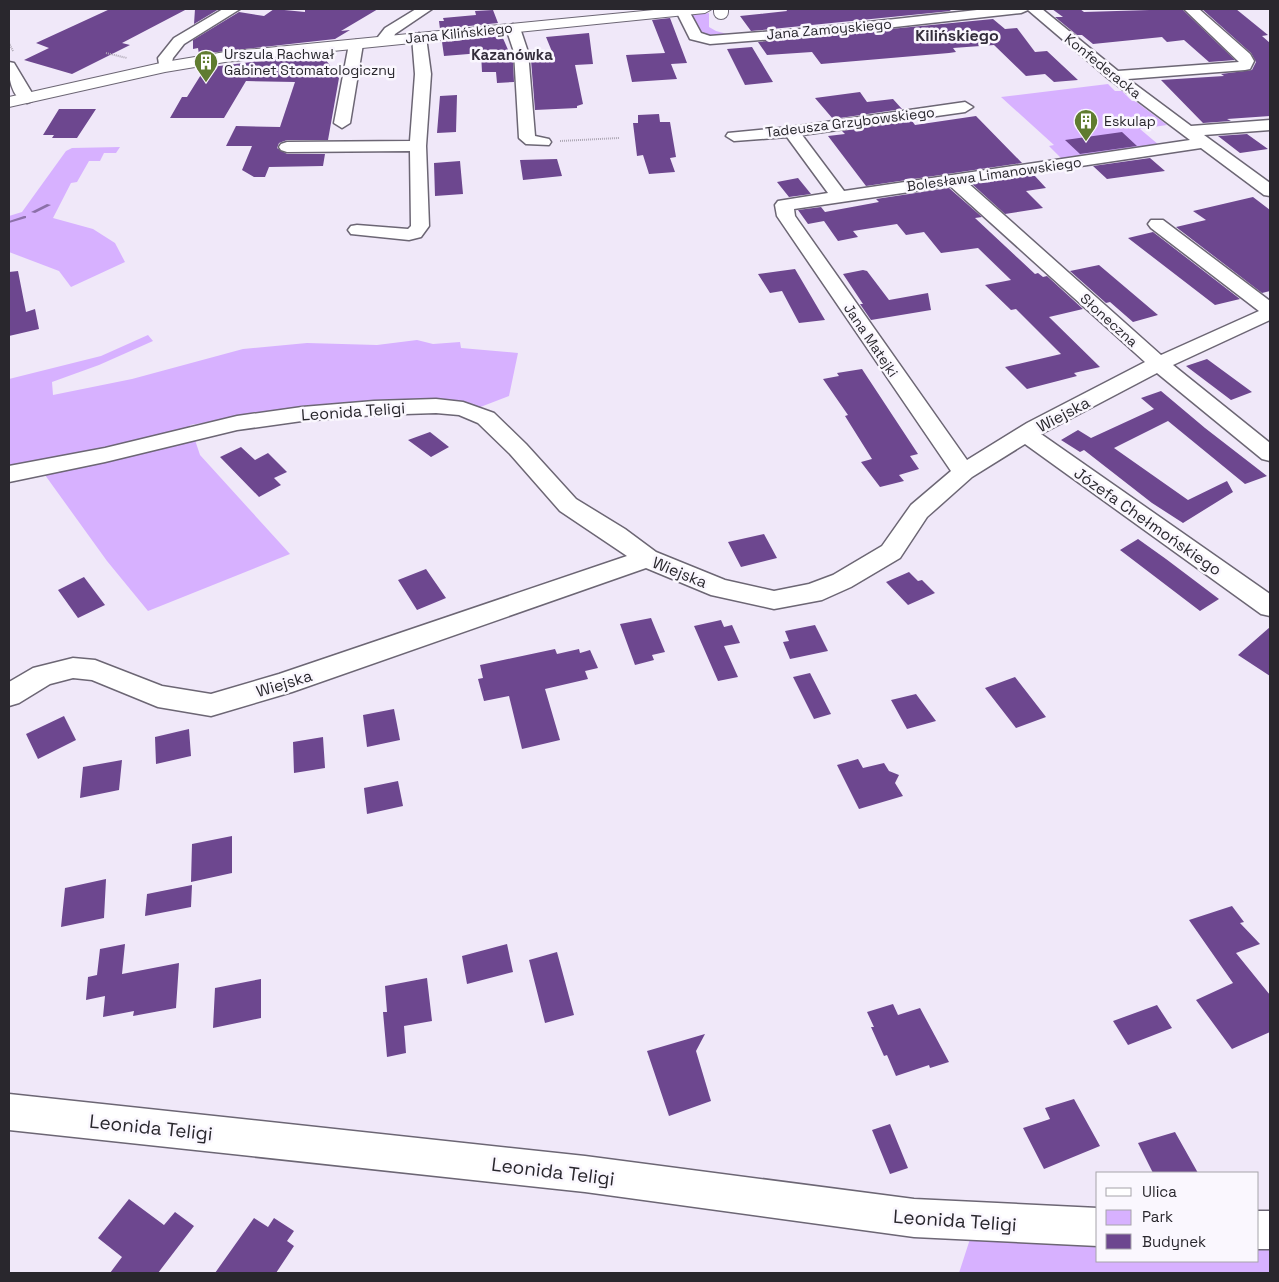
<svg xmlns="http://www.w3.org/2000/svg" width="1279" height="1282" font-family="'Space Grotesk',sans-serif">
<rect width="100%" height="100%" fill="#f0e8f9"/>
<path fill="#d7b1ff" d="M709 13V27L716 31 731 35 711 37 701 34 692 15Z
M1108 84 1115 91H1122L1132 101H1135L1167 125 1140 129 1159 145 1062 159 1049 146 1054 145 1001 97Z
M120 147 116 153H104L100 161H89L77 182 71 183 53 218 93 229 115 243 125 262 71 287 59 271 9 252V216L22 212 66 151 72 148Z
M148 335 153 341 99 365 52 382 53 395 132 379 243 349 307 343 377 345 417 340 433 344 460 342 461 348 518 353 509 396 470 411 239 417 190 425 200 455 290 554 148 611 107 561 45 475 40 462 9 469V379L101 356Z
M971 1236 1098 1241V1261H1258V1247H1270V1273H959Z"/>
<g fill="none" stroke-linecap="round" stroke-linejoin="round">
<path fill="#8c70a9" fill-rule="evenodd" d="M47 204 51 205 35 213 31 212Z
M24 216H26V218L9 223V221Z"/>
</g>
<path fill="#6d478f" d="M110 9H187L122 43 130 45 72 74 24 60 49 48 36 43Z
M195 9H219L194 24Z
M274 9 305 12V9H378L341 31 350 30 335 39 199 54 198 48 193 49V40L239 12 264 16Z
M786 9H948L951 11 751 31 740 16 787 11Z
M1052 9H1080L1084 12 1182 9 1235 60 1209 62 1184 40 1167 42 1162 37 1093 44 1082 35H1077L1055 17H1063Z
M1202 9H1236L1268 35 1262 36 1270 43V116L1227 119 1231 121 1203 123 1161 80 1224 76 1221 74 1252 70 1256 62 1251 53Z
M493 10 498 23 440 29 439 21H444L443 18 476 15 475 11Z
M670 18 687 63 671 64 677 79 632 82 626 55 665 53 652 20Z
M993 19 1005 29 1017 28 1035 52 1047 51 1078 80 1054 82 1045 74 1026 76 994 45 953 48 956 52 949 53 821 64 812 52 767 55 758 42Z
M589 33 593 64 575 65 583 104 577 106V108L535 110 531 60 555 59 546 37Z
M502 36 513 61 514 82 497 83 496 72H482L481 53 444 56 442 42Z
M752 47 773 82 745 85 727 49Z
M309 55 306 58 323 56 339 78 328 140H287L279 143 277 148 287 154H325L323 166 269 167 265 177H254L242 170 252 146H226L236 126 280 127 295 82 246 81 224 118H170L182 97H187L204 70 203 68Z
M860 92 867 102 893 99 902 109 833 119 815 98Z
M457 95 456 132 437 133 440 96Z
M59 109H96L77 138H52L54 135H43Z
M659 114 660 122H670L676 157 670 158 675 172 649 174 643 155 637 156 633 123H638V115Z
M976 116 1022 163 866 186 828 136 845 134 842 131 912 121 915 125Z
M1122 132 1137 146 1080 154 1065 140Z
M1247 134 1268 149 1240 153 1218 136Z
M1150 158 1165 171 1107 179 1093 166Z
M557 159 562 176 523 180 520 160Z
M460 161 463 194 435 196 434 163Z
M1034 175 1046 188 1026 191 1043 208 1005 214 972 184Z
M798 178 811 194 789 197 777 182Z
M949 188 982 217 975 218 1035 274 1038 273 1043 277 1047 276 1083 309 1049 317 1100 367 1074 373 1077 376 1027 389 1005 367 1061 354 1016 309 1011 310 985 285 1011 280 978 248 941 253 924 232 906 235 897 224 853 231 858 237 838 241 824 221 808 224 798 210 821 207 825 212 879 202 876 199Z
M1253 197 1270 210V291L1262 293 1176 227 1206 220 1193 211Z
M1153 232 1240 299 1215 305 1128 238Z
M1099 265 1158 315 1133 322 1110 302 1106 303 1070 271Z
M795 269 825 320 799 323 782 291 770 293 758 274Z
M863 270 867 271 889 300 928 293 931 310 871 320 860 304H863L843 274Z
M18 271 26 312 35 309 39 329 9 336V272Z
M1207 359 1252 392 1231 400 1186 366Z
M862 369 918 454 910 456 919 469 899 475 904 481 880 487 861 462 872 459 845 416 848 415 823 379 839 376 837 373Z
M1161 391 1205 428 1267 476 1245 484 1168 421 1114 448 1188 500 1227 481 1233 492 1183 523 1152 503 1084 450 1080 452 1061 440 1078 430 1091 438 1154 409 1141 398Z
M430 432 449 447 431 457 408 440Z
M241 447 255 460 268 453 287 472 274 478 281 485 259 497 220 457Z
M764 534 777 558 741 567 728 542Z
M1138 539 1166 559 1219 599 1200 611 1120 550Z
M426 569 446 598 417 610 398 580Z
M909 572 918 581 922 580 935 593 908 605 886 582Z
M84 577 105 605 78 618 58 590Z
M651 618 665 652 652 655 654 660 635 665 620 624Z
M721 620 724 627 732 625 740 643 724 646 738 677 718 681 694 626Z
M815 625 828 651 790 659 783 642 789 641 785 631Z
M1270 627V676L1238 655Z
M555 649 557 654 579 649 580 653 590 650 598 668 585 671 588 679 545 689 560 740 522 749 509 696 484 701 478 679 483 678 480 665Z
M810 673 831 714 814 719 793 677Z
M1015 677 1046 717 1016 728 985 688Z
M916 694 936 721 907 729 891 700Z
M394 709 400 740 367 747 363 715Z
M64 716 76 740 38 759 26 734Z
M189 729 191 756 156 764 155 737Z
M323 737 325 768 294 773 293 742Z
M858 759 863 768 884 763 889 771 899 775 895 783 903 796 859 809 837 765Z
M122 760 119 790 80 798 83 767Z
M398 781 403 806 367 814 364 788Z
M232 836V873L191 882 192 844Z
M106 879 104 918 61 927 65 888Z
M192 885 191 907 145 916 147 894Z
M1232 906 1244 922 1240 923 1260 944 1236 953 1270 995V1032L1232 1049 1196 1000 1233 983 1189 920Z
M125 944 122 974 179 963 176 1008 133 1016 134 1011 103 1017 105 996 86 1000 88 977 97 975 100 949Z
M507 944 513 972 467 984 462 956Z
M557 952 574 1015 545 1023 529 960Z
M427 978 432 1021 404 1026 406 1053 387 1057 383 1012H387L385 986Z
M261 979V1018L213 1028 215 988Z
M893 1004 898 1015 920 1008 949 1062 930 1068 929 1065 896 1076 887 1055 884 1056 871 1027H874L867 1012Z
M1157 1005 1172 1028 1128 1045 1113 1021Z
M705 1034 696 1051 711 1101 669 1116 647 1051Z
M1074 1099 1100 1146 1044 1169 1023 1128 1050 1119 1045 1108Z
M890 1124 908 1168 890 1174 872 1130Z
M1175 1132 1198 1173H1153L1138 1143Z
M129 1199 164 1225 175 1212 194 1226 158 1273H110L122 1257 98 1238Z
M254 1218 268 1227 274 1218 294 1231 287 1241 294 1246 276 1273H215Z"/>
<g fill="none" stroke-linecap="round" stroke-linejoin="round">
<g stroke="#6c6674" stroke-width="16">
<path id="lane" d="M721 9V12"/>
</g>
<g stroke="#6c6674" stroke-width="3">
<path id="street" d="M223 9H240L184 44 173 58 170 70H160L158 58 174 38Z
M416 9H432L395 34 391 44H381L378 37 385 28Z
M678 9H688L701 33 710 36 814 28 986 9H1042L1118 71 1239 62 1184 9H1199L1250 54 1254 61 1250 69 1245 70 1128 79 1191 126 1270 120V130L1204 135 1270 183V196L1264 195 1201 148 968 183 1161 355 1259 311 1151 228 1148 224 1151 220H1163L1270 301V320L1173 365 1270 443V461L1262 459 1157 373 1041 434 1270 594V616L1261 614 1025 444 972 477 927 517 900 558 851 587 822 600 774 609 711 595 646 568 292 692 211 716 158 707 92 680 73 678 50 684 19 703 9 706V682L33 668 73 658 95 660 162 686 211 694 279 674 627 556 560 511 510 454 478 423 459 415 436 413 374 415 302 421 237 430 105 462 9 482V466L105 448 237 416 302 407 374 401 436 399 463 402 494 413 526 444 576 499 625 529 656 552 725 580 774 591 809 584 833 575 882 546 911 505 951 471 777 216 775 205 778 201 828 193 787 137 734 141 726 136 728 133 791 127 965 102 973 107 965 112 802 135 844 191 1190 140 1109 79 1028 10 1021 13 814 36 710 44 690 39 676 11ZM950 186 1145 362 1027 423 967 460 795 216 794 209Z
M513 24 520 28 528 52 535 136 549 139 551 142 549 145 526 144 519 138 514 52 506 28Z
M419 33 426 37 431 74 426 146 429 226 421 237 409 240 351 234 348 230 351 226 357 225 408 229 411 226 410 151 287 152 281 150 279 147 281 144 287 142 410 141 415 74 412 37Z
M356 40 363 44 350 123 342 128 334 123 349 44Z
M9 62 14 63 35 98 32 101 27 103C11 99 8 75 9 62Z
M9 1094 585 1156 914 1199 1098 1208V1246L914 1237 585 1192 9 1130Z
M1258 1211H1270V1249H1258Z"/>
</g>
<g stroke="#6c6674" stroke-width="2">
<path id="secondary" d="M664 9H712L705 13 225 62 165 72 9 107V97L165 62 225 52Z"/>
</g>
<path stroke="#aea8b5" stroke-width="2" stroke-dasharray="1 1" stroke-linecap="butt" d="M9 43 13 51
M106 53 127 58
M560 141 619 138"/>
<use href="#lane" stroke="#fff" stroke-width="14"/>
<use href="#street" fill="#fff" fill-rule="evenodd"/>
<use href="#secondary" fill="#fff" fill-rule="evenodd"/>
</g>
<defs>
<g id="building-pin" transform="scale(1.25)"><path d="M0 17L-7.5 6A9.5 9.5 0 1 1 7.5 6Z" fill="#607c30" stroke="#faf7fe"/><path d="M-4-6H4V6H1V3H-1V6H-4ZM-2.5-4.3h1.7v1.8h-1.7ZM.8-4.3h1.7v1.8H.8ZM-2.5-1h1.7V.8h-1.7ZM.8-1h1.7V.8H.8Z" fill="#fff"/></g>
</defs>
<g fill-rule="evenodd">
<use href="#building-pin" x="206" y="62"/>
<use href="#building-pin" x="1086" y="121"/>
</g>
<g text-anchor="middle" stroke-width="5" stroke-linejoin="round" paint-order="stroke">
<g font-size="14" fill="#29272d" stroke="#faf7fe">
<text transform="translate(829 29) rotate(-5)" y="5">Jana Zamoyskiego</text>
<text transform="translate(459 33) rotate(-6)" y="5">Jana Kilińskiego</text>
<text transform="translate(1103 66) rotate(39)" y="5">Konfederacka</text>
<text transform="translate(850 122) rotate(-7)" y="5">Tadeusza Grzybowskiego</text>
<text transform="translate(994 174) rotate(-8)" y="5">Bolesława Limanowskiego</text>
<text transform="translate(1109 320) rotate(42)" y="5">Słoneczna</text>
<text transform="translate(871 340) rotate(56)" y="5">Jana Matejki</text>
</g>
<g font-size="14" fill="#29272d" stroke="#faf7fe" text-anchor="start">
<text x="224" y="59">Urszula Rachwał<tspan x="224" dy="16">Gabinet Stomatologiczny</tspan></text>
<text x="1104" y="126">Eskulap</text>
</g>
<g font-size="15" font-weight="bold" fill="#342e3b" stroke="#faf7fe">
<text x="512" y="60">Kazanówka</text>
</g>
<g font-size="16" font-weight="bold" fill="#342e3b" stroke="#faf7fe">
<text x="957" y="41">Kilińskiego</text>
</g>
<g font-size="16" fill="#29272d" stroke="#faf7fe">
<text transform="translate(353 411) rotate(-4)" y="6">Leonida Teligi</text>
<text transform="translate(1063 414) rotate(-28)" y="6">Wiejska</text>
<text transform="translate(1148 521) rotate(35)" y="6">Józefa Chełmońskiego</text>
<text transform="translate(680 572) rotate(22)" y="6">Wiejska</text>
<text transform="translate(284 683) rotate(-17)" y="6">Wiejska</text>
</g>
<g font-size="19" fill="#29272d" stroke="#faf7fe">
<text transform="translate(151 1127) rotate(6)" y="7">Leonida Teligi</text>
<text transform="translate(553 1171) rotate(7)" y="7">Leonida Teligi</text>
<text transform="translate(955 1220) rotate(4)" y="7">Leonida Teligi</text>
</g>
</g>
<rect width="1279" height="1282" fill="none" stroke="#29272d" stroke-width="20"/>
<rect x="1096" y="1172" width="162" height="90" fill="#faf7fe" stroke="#a6a4aa"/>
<rect x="1106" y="1188" width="25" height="8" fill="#ffffff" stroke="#a6a4aa"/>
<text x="1142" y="1197" font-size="15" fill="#29272d">Ulica</text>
<rect x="1106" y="1210" width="25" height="15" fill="#d7b1ff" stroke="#a6a4aa"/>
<text x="1142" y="1222" font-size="15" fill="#29272d">Park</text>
<rect x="1106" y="1234" width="25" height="15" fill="#6d478f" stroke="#a6a4aa"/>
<text x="1142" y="1247" font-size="15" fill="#29272d">Budynek</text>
</svg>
